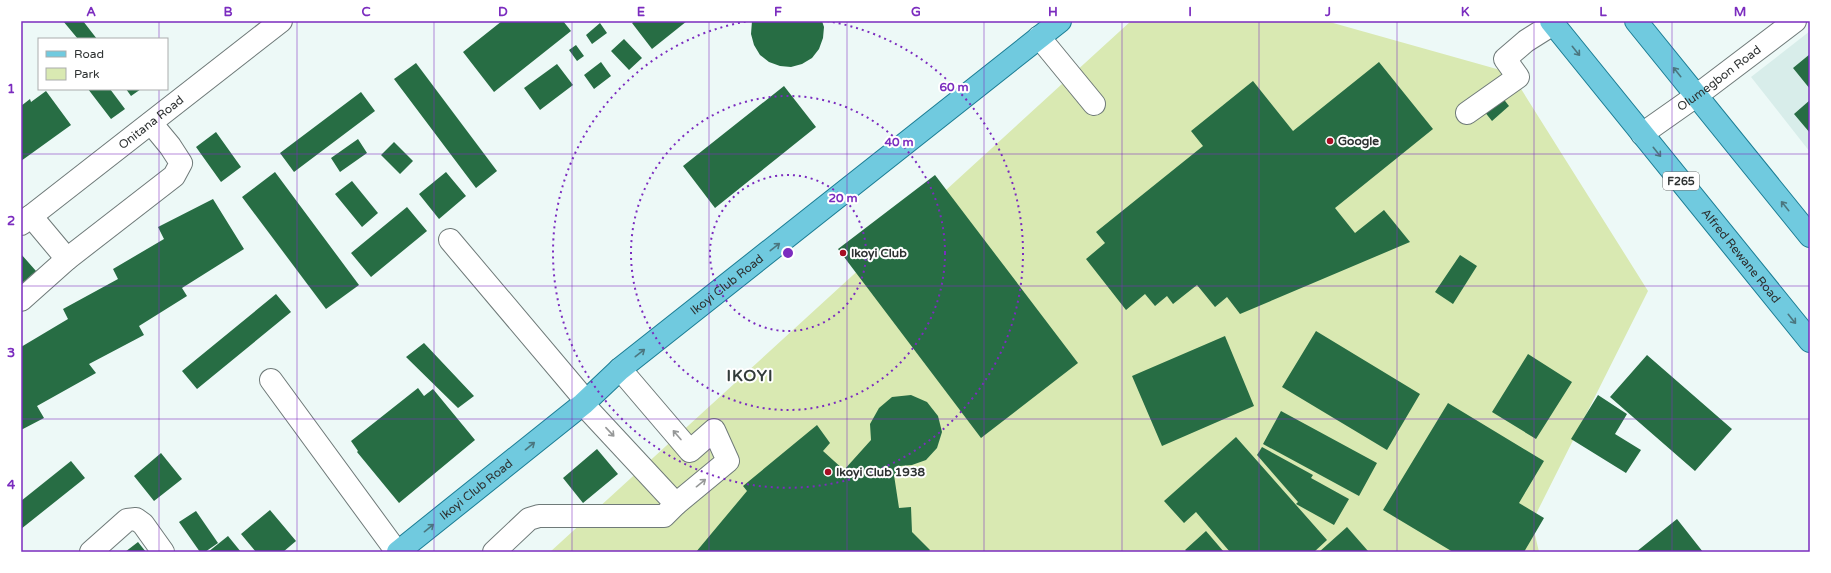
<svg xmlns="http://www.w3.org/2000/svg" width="1831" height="573" font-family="'Varela Round',sans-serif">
<rect width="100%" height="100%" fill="#edf9f7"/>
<path fill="#d8edea" d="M1810 31V152L1751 77Z"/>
<path fill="#d9e9b2" d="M1131 21H1326L1511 73 1648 291 1532 522 1539 552H550Z"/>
<path fill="#276d44" d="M63 21H83L97 39H78Z
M502 21H563L571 31 494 92 463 52Z
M635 21H687L652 49 632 23Z
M752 21H822L824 27 823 38 819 49 812 58 802 64 791 67 780 66 769 62 760 55 754 45 751 34Z
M600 23 607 33 592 44 586 35Z
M624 39 642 58 629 70 611 51Z
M576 45 584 56 577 61 569 50Z
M1810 54V89L1793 68Z
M601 62 611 76 594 89 584 75Z
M1379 62 1433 129 1335 208 1355 233 1384 210 1410 242 1240 314 1227 297 1215 307 1197 285 1173 304 1167 296 1155 306 1145 294 1126 310 1086 259 1105 243 1096 232 1203 146 1191 131 1253 81 1293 131Z
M416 63 497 171 476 188 394 79Z
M557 64 573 85 540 110 524 88Z
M784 86 816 127 715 208 683 166Z
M88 89H110L125 109 111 119Z
M126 89H141L131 96Z
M46 91 71 125 21 161V106L30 99 31 102Z
M361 92 375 111 294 172 280 153Z
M1498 92 1509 106 1492 121 1480 106Z
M1810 100V133L1794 114Z
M216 132 241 167 221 182 196 147Z
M358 139 367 153 340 172 331 158Z
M394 142 413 161 400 174 381 155Z
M275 172 359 285 326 309 242 197Z
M446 172 466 196 439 219 419 194Z
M935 175 1078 363 981 438 838 249Z
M352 181 378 213 362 227 335 194Z
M213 199 244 249 182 288 187 296 139 326 144 335 89 364 96 373 37 406 44 418 21 430V347L68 319 63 309 118 279 113 269 164 239 158 227Z
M407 207 427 231 371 277 351 253Z
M21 254 36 271 21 284Z
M1460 255 1477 266 1453 304 1435 292Z
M276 294 291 312 197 389 182 371Z
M1316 331 1420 394 1387 450 1282 387Z
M1225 336 1254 406 1162 446 1132 376Z
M424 343 474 396 458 408 406 357Z
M1528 354 1572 382 1536 439 1492 412Z
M1647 355 1732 429 1695 471 1610 397Z
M418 388 424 396 433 389 475 440 399 503 357 452 358 451 351 441Z
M911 395 927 402 938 416 942 432 937 448 926 460 912 465 900 466 894 475 899 508 911 507 912 532 930 550 929 552H696L747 491 743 486 817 425 830 443 823 451 844 470 871 440 870 424 879 408 892 397Z
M1598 395 1627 414 1615 434 1641 450 1626 473 1571 439Z
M1448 403 1544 461 1519 503 1544 518 1524 552H1453L1383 510Z
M1281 411 1377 463 1359 496 1263 444Z
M1236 437 1327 540 1314 552H1230L1196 512 1184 523 1164 501Z
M1262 447 1313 475 1311 478 1349 499 1334 525 1296 504 1298 502 1257 455Z
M597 449 618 474 583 503 563 478Z
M161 453 182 479 154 501 134 476Z
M71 461 85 478 21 529V501Z
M270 510 296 541 283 552H256L241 534Z
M196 511 218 543 205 552H200L179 522Z
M1677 519 1703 552H1636Z
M1347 527 1368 551 1367 552H1319Z
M1206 531 1224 552H1187L1185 550Z
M228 536 241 552H208Z
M138 542 146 552H125Z"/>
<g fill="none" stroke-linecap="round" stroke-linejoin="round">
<g stroke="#6f7a79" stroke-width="24">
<g id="minor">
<path d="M1039 37 1094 104"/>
<path d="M1467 113 1518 77 1505 59 1526 41 1553 24"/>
<path id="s1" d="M1642 134 1696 96 1795 21"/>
<path d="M31 216 67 259"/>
<path id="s2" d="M21 224 281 21"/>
<path d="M450 240 586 401"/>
<path d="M21 300 67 259 174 176 181 163 170 146 151 123"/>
<path d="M271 380 397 552"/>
<path d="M583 404 676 504 728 461 714 430 690 451 620 369"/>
<path d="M91 552 127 520 136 519 143 524 163 552"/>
<path d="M494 552 529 519 539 516H664L676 504"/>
</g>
</g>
<g stroke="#1b7d94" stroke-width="24">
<g id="major">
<path id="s3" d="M1551 21 1810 341"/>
<path d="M1636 21 1810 236"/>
<path id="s4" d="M398 552 583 404 620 369 1060 21"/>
</g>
</g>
<use href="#minor" stroke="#fff" stroke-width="22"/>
<use href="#major" stroke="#70cadf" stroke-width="22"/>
</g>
<defs><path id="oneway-shaft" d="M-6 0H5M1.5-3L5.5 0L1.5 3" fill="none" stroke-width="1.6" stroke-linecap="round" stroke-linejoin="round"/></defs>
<g stroke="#4b767f">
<use href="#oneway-shaft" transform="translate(1576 51) rotate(51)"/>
<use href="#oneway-shaft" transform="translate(1677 72) rotate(-129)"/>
<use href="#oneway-shaft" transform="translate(1657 152) rotate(51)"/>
<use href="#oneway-shaft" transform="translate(1785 206) rotate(-129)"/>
<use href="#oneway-shaft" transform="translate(775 247) rotate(-38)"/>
<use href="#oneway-shaft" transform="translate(1792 319) rotate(51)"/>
<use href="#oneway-shaft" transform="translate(640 353) rotate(-38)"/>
<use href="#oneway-shaft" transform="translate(530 446) rotate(-39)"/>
<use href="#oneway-shaft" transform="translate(429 528) rotate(-39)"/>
</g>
<g stroke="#969898">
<use href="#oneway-shaft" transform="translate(610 432) rotate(47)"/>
<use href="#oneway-shaft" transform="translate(677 435) rotate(-131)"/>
<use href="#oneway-shaft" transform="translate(701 483) rotate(-39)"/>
</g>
<path fill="none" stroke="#7b2cbf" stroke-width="1" stroke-opacity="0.55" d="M159 21V39M297 21V552M434 21V552M572 21V552M709 21V552M847 21V552M984 21V552M1122 21V552M1259 21V552M1397 21V552M1534 21V552M1672 21V552M159 89V552M21 154H1810M21 286H1810M21 419H1810"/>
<g fill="none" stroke="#7b2cbf" stroke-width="2" stroke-dasharray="2 4">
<circle cx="788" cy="253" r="78"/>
<circle cx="788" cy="253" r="157"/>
<path d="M827 21A235 235 0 1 1 749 21"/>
</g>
<g fill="#a70f24" stroke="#fff" stroke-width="1.5">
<circle cx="1330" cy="141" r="4"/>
<circle cx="843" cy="253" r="4"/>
<circle cx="828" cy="472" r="4"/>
</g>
<g text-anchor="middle" stroke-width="4" stroke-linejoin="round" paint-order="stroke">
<rect fill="#fff" stroke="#6c6f6f" stroke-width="1" x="1663" y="172" width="36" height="18" rx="3"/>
<g font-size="11" font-weight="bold" fill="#2d3131">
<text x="1681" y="185">F265</text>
</g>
<g font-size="12" fill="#2d3131" stroke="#fff">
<text dy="4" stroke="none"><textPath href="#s1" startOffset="95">Olumegbon Road</textPath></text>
<text dy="4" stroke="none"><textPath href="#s2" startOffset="165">Onitana Road</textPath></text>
<text dy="4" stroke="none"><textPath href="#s3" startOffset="302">Alfred Rewane Road</textPath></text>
<text dy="4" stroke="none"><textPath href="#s4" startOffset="424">Ikoyi Club Road</textPath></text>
<text dy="4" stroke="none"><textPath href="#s4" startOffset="100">Ikoyi Club Road</textPath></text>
</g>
<g font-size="12" font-weight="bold" fill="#2d3131" stroke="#fff" text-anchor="start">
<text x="1338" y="145">Google</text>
<text x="851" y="257">Ikoyi Club</text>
<text x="836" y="476">Ikoyi Club 1938</text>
</g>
<g font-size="16" font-weight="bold" letter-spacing="1" fill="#323b3a" stroke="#fff">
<text x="750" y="381">IKOYI</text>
</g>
</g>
<circle cx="788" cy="253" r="6" fill="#7b2cbf" stroke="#fff" stroke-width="2"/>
<g font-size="12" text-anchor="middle" font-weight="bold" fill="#7b2cbf" stroke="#fff" stroke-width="4" stroke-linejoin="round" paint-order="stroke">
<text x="954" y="91">60 m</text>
<text x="899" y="146">40 m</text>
<text x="843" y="202">20 m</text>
</g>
<rect width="1831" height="573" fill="none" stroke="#ffffff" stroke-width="44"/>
<rect x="38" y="38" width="130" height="52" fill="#ffffff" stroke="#abadad"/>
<rect x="46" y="51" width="20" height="6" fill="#70cadf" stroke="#abadad"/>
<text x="74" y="58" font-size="12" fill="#2d3131">Road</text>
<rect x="46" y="68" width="20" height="12" fill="#d9e9b2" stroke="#abadad"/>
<text x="74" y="78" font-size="12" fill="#2d3131">Park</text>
<rect x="22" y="22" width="1787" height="529" fill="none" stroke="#7b2cbf" stroke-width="1.5"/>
<g font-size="13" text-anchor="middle" font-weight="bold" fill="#7b2cbf">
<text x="91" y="16">A</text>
<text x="228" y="16">B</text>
<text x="366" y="16">C</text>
<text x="503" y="16">D</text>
<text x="641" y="16">E</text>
<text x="778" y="16">F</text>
<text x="916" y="16">G</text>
<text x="1053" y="16">H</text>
<text x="1190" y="16">I</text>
<text x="1328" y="16">J</text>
<text x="1465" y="16">K</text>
<text x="1603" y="16">L</text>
<text x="1740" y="16">M</text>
<text x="11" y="93">1</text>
<text x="11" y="225">2</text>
<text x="11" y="357">3</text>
<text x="11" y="489">4</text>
</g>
</svg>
